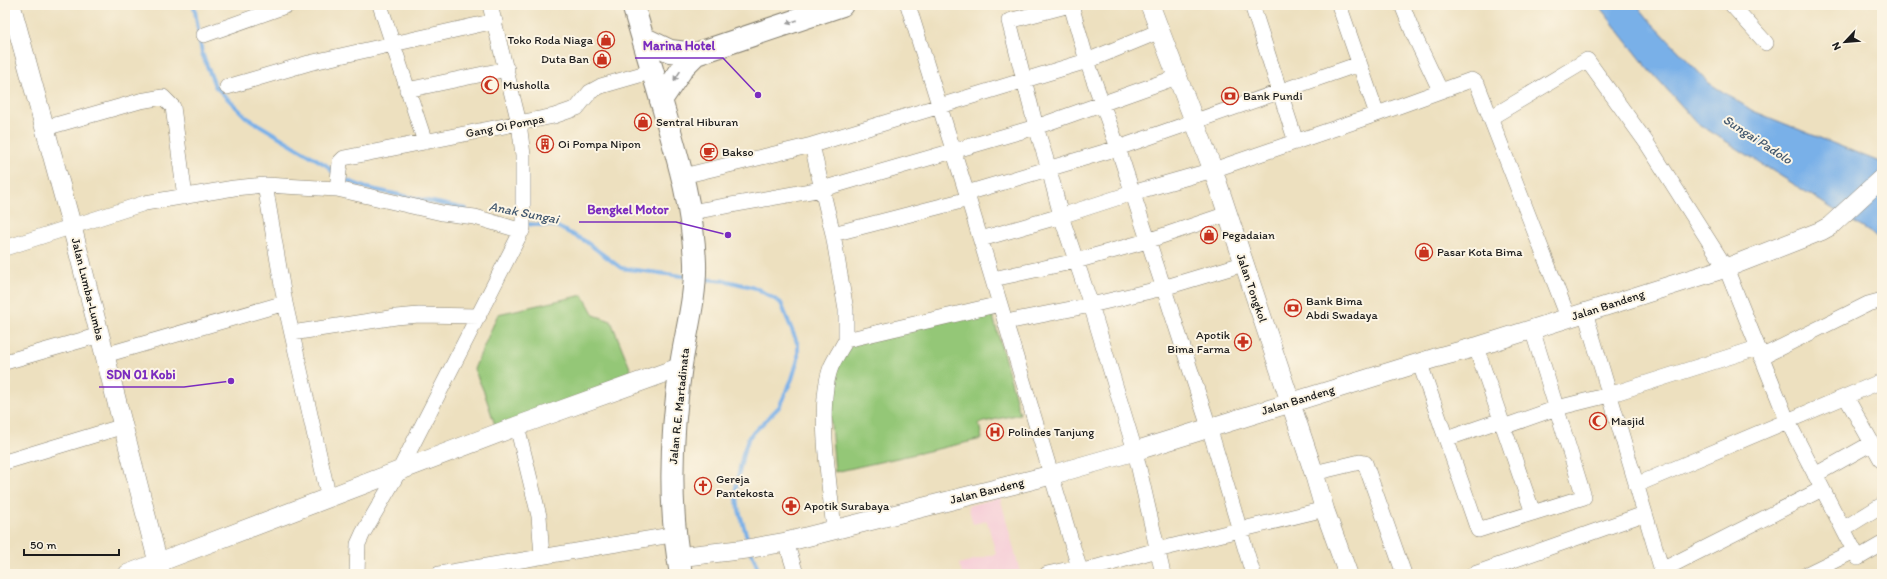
<svg xmlns="http://www.w3.org/2000/svg" width="1887" height="579" font-family="Itim,sans-serif">
<rect width="100%" height="100%" fill="#fcf5e5"/>
<filter id="ink" filterUnits="userSpaceOnUse"><feTurbulence type="fractalNoise" baseFrequency=".025" numOctaves="2"/><feDisplacementMap in="SourceGraphic" scale="8" xChannelSelector="R" yChannelSelector="G"/><feConvolveMatrix kernelMatrix="1 2 1 2 8 2 1 2 1" color-interpolation-filters="sRGB"/></filter>
<filter id="wash" filterUnits="userSpaceOnUse"><feTurbulence type="fractalNoise" baseFrequency=".012" numOctaves="4" result="noise"/><feDisplacementMap in="SourceGraphic" scale="16" xChannelSelector="R" yChannelSelector="G"/><feGaussianBlur stdDeviation="0.9" result="paint"/><feColorMatrix in="noise" values="0 0 0 0 0 0 0 0 0 0 0 0 0 0 0 0 0 1.4 0 .05"/><feComposite in="paint" operator="in"/></filter>
<g filter="url(#wash)">
<rect width="100%" height="100%" fill="#ede0bf"/>
<path fill="#f6cfd8" d="M1000 497 1020 572 1013 574H962L959 564 996 554 987 521 973 524 968 506Z"/>
<path fill="#94c777" stroke="#58724a" d="M583 295 594 315 611 321 634 378 497 431 484 392 474 369 498 314Z
M991 309 1020 414 979 423 982 439 835 472 829 401 834 374 851 344Z"/>
<path fill="#79b0e8" stroke="#4a6682" d="M1598 5H1637L1651 22 1709 83 1753 111 1882 163V240L1697 123 1647 67Z"/>
<g fill="none" stroke-linecap="round" stroke-linejoin="round">
<path stroke="#79b0e8" stroke-width="4" d="M194 5 202 53 215 86 246 117 326 165 334 173
M341 178 367 188 466 209
M525 224 556 226 585 241 621 268 689 277
M702 279 727 281 756 288 781 303 798 345V359L792 379 779 407 749 437 743 454 736 487 738 507 749 544
M752 553 760 574"/>
</g>
</g>
<g filter="url(#ink)">
<g fill="none" stroke-linecap="round" stroke-linejoin="round">
<g stroke="#847e6e" stroke-width="16">
<path id="minor" d="M380 5 425 142
M908 5 966 191 1081 574
M1070 5 1009 21 1036 127 1049 169 1061 216 1091 305 1135 451 1163 574
M1071 5 1087 61 1118 148 1209 427 1253 574
M1252 5 1296 142
M1339 5 1377 114
M1402 5 1414 35 1440 90
M1732 5 1766 43
M204 35 288 5
M227 87 309 63 495 21
M407 90 507 69
M1490 118 1587 60 1646 142 1726 268 1787 420 1858 558 1882 544
M45 128 140 101 163 97 173 107 185 197
M683 176 812 145
M265 185 285 303 329 499
M337 189 340 162 344 158 554 116 577 108 590 92 601 86 653 71
M967 193 1118 148 1359 64
M691 212 822 189 812 145 1087 61 1160 31
M833 234 822 189 1036 127 1177 77
M981 239 1061 216 1132 193 1213 170 1377 114 1471 80 1474 81 1478 86 1568 317
M5 248 145 203 234 188 265 185 337 189 442 213 475 217 522 231
M993 279 1076 261 1147 241 1227 214
M1585 312 1663 574
M1006 322 1091 305 1163 288 1243 264
M292 333 396 317 419 315 479 316
M846 340V310L833 234 969 199
M1476 347 1533 513
M105 355 285 303
M1761 357 1868 304 1879 301 1882 302
M5 362 100 335
M1420 364 1478 530 1584 497 1532 329
M1846 397 1882 461
M517 426 539 516 542 556
M1503 427 1557 408 1609 395 1757 348
M1446 439 1501 420
M5 462 124 426
M1314 473 1360 462 1365 463 1404 574
M1815 475 1872 443
M1636 485 1882 381
M1843 529 1882 505
M834 530C830 486 816 406 831 367 835 358 841 349 846 340L1000 304
M786 542 796 574
M1662 570 1822 489
M1080 572 1157 550 1325 509
M357 574 358 544 363 533 398 473 523 228V155L519 123 490 5
M439 574 677 534
M1047 574 1079 567
M1474 574 1644 514
M1807 574 1854 551"/>
</g>
<g stroke="#847e6e" stroke-width="20">
<path id="tertiary" d="M11 5 72 227 161 574
M1150 5 1213 170 1314 473 1325 511 1348 574
M678 557 747 549 786 542 1051 475 1135 451 1435 358 1476 347 1726 268 1821 231 1830 226 1882 178
M128 574 517 426 681 367"/>
</g>
<g stroke="#847e6e" stroke-width="24">
<path id="secondary" d="M633 5 661 100"/>
</g>
<g stroke="#847e6e" stroke-width="24">
<path id="trunk" d="M643 38 670 51 696 54 842 5
M681 574C668 506 671 434 681 365 686 332 696 297 695 263 693 206 677 155 661 100L684 66 696 54"/>
</g>
<use href="#minor" stroke="#fff" stroke-width="15"/>
<use href="#tertiary" stroke="#fff" stroke-width="19"/>
<use href="#secondary" stroke="#fff" stroke-width="22"/>
<use href="#trunk" stroke="#fff" stroke-width="22"/>
</g>
<defs><path id="oneway-solid" d="M-6-.8H1V-3.2L6.5 0L1 3.2V.8H-6Z"/></defs>
<g fill="#999">
<use href="#oneway-solid" transform="translate(792 22) rotate(161)"/>
<use href="#oneway-solid" transform="translate(677 76) rotate(124)"/>
</g>
</g>
<defs>
<g id="shop-ring" transform="scale(0.9)"><circle r="9.5" fill="#fcf5e5" stroke="#c8321e" stroke-width="1.5"/><path d="M-5-2.5h2.3a2.7 3.5 0 0 1 5.4 0H5L5.5 6h-11ZM-1.5-2.5h3a1.5 2.3 0 0 0-3 0Z" fill="#c8321e"/></g>
<g id="mosque-ring" transform="scale(0.9)"><circle r="9.5" fill="#fcf5e5" stroke="#c8321e" stroke-width="1.5"/><path d="M3.5-4.9A6 6 0 1 0 3.5 4.9A5 5 0 1 1 3.5-4.9Z" fill="#c8321e"/></g>
<g id="bank-ring" transform="scale(0.9)"><circle r="9.5" fill="#fcf5e5" stroke="#c8321e" stroke-width="1.5"/><path d="M-6-4H6V4H-6ZM0-2.3a2.3 2.3 0 1 0 0 4.6a2.3 2.3 0 1 0 0-4.6Z" fill="#c8321e"/></g>
<g id="building-ring" transform="scale(0.9)"><circle r="9.5" fill="#fcf5e5" stroke="#c8321e" stroke-width="1.5"/><path d="M-4-6H4V6H1V3H-1V6H-4ZM-2.5-4.3h1.7v1.8h-1.7ZM.8-4.3h1.7v1.8H.8ZM-2.5-1h1.7V.8h-1.7ZM.8-1h1.7V.8H.8Z" fill="#c8321e"/></g>
<g id="cafe-ring" transform="scale(0.9)"><circle r="9.5" fill="#fcf5e5" stroke="#c8321e" stroke-width="1.5"/><path d="M-5.5-4.5H6V0H3Q3 3.5 0 3.5H-2.5Q-5.5 3.5-5.5 0ZM3-3.2v2h1.7v-2ZM-6 4.5H4V6H-6Z" fill="#c8321e"/></g>
<g id="pharmacy-ring" transform="scale(0.9)"><circle r="9.5" fill="#fcf5e5" stroke="#c8321e" stroke-width="1.5"/><path d="M-2-6h4v4h4v4h-4v4h-4v-4h-4v-4h4Z" fill="#c8321e"/></g>
<g id="hospital-ring" transform="scale(0.9)"><circle r="9.5" fill="#fcf5e5" stroke="#c8321e" stroke-width="1.5"/><path d="M-5-5h3v3.5h4V-5h3V5h-3V1.5h-4V5h-3Z" fill="#c8321e"/></g>
<g id="church-ring" transform="scale(0.9)"><circle r="9.5" fill="#fcf5e5" stroke="#c8321e" stroke-width="1.5"/><path d="M-1.2-6h2.4v3.5h3.3v2.4h-3.3V6h-2.4V-.1h-3.3v-2.4h3.3Z" fill="#c8321e"/></g>
</defs>
<g fill-rule="evenodd">
<use href="#shop-ring" x="606" y="40"/>
<use href="#shop-ring" x="602" y="59"/>
<use href="#mosque-ring" x="490" y="85"/>
<use href="#bank-ring" x="1230" y="96"/>
<use href="#shop-ring" x="643" y="122"/>
<use href="#building-ring" x="545" y="144"/>
<use href="#cafe-ring" x="709" y="152"/>
<use href="#shop-ring" x="1209" y="235"/>
<use href="#shop-ring" x="1424" y="252"/>
<use href="#bank-ring" x="1293" y="308"/>
<use href="#pharmacy-ring" x="1243" y="342"/>
<use href="#mosque-ring" x="1598" y="421"/>
<use href="#hospital-ring" x="995" y="432"/>
<use href="#church-ring" x="703" y="486"/>
<use href="#pharmacy-ring" x="791" y="506"/>
</g>
<g text-anchor="middle" stroke-width="4" stroke-linejoin="round" paint-order="stroke">
<g font-size="12" fill="#1c1c1c" stroke="#fcf5e5" text-anchor="start">
<text x="593" y="44" text-anchor="end">Toko Roda Niaga</text>
<text x="589" y="63" text-anchor="end">Duta Ban</text>
<text x="503" y="89">Musholla</text>
<text x="1243" y="100">Bank Pundi</text>
<text x="656" y="126">Sentral Hiburan</text>
<text x="558" y="148">Oi Pompa Nipon</text>
<text x="722" y="156">Bakso</text>
<text x="1222" y="239">Pegadaian</text>
<text x="1437" y="256">Pasar Kota Bima</text>
<text x="1306" y="305">Bank Bima<tspan x="1306" dy="14">Abdi Swadaya</tspan></text>
<text x="1230" y="339" text-anchor="end">Apotik<tspan x="1230" dy="14">Bima Farma</tspan></text>
<text x="1611" y="425">Masjid</text>
<text x="1008" y="436">Polindes Tanjung</text>
<text x="716" y="483">Gereja<tspan x="716" dy="14">Pantekosta</tspan></text>
<text x="804" y="510">Apotik Surabaya</text>
</g>
<g font-size="12" fill="#1c1c1c" stroke="#fcf5e5">
<text transform="translate(505 126) rotate(-11)" y="4">Gang Oi Pompa</text>
<text transform="translate(1252 288) rotate(71)" y="4">Jalan Tongkol</text>
<text transform="translate(88 289) rotate(76)" y="4">Jalan Lumba-Lumba</text>
<text transform="translate(1608 305) rotate(-18)" y="4">Jalan Bandeng</text>
<text transform="translate(1298 400) rotate(-17)" y="4">Jalan Bandeng</text>
<text transform="translate(679 406) rotate(-84)" y="4">Jalan R.E. Martadinata</text>
<text transform="translate(987 491) rotate(-14)" y="4">Jalan Bandeng</text>
</g>
<g font-size="13" font-style="italic" fill="#41576e" stroke="#fcf5e5">
<text transform="translate(1758 139) rotate(33)" y="5">Sungai Padolo</text>
<text transform="translate(524 212) rotate(11)" y="5">Anak Sungai</text>
</g>
</g>
<path fill="none" stroke="#7b2cbf" stroke-width="1.5" d="M758 95L723 58H635M728 235L676 222H579M231 381L184 387H99"/>
<g fill="#7b2cbf" stroke="#fcf5e5" stroke-width="1.5">
<circle cx="758" cy="95" r="4"/>
<circle cx="728" cy="235" r="4"/>
<circle cx="231" cy="381" r="4"/>
</g>
<g font-size="13" text-anchor="middle" font-weight="bold" fill="#7b2cbf" stroke="#fcf5e5" stroke-width="4" stroke-linejoin="round" paint-order="stroke">
<text x="679" y="50">Marina Hotel</text>
<text x="628" y="214">Bengkel Motor</text>
<text x="141" y="379">SDN 01 Kobi</text>
</g>
<rect width="1887" height="579" fill="none" stroke="#fcf5e5" stroke-width="20"/>
<g transform="translate(1845 42) rotate(244)" stroke="#fcf5e5" stroke-width="3" paint-order="stroke">
<path d="M0-3L7 15L0 10L-7 15Z" fill="#1c1c1c"/>
<text y="-6" font-size="11" font-weight="bold" text-anchor="middle" fill="#1c1c1c">N</text>
</g>
<path d="M24 549v6h95v-6" fill="none" stroke="#1c1c1c" stroke-width="2"/>
<text x="30" y="549" font-size="12" fill="#1c1c1c" stroke="#fcf5e5" stroke-width="3" paint-order="stroke">50 m</text>
</svg>
